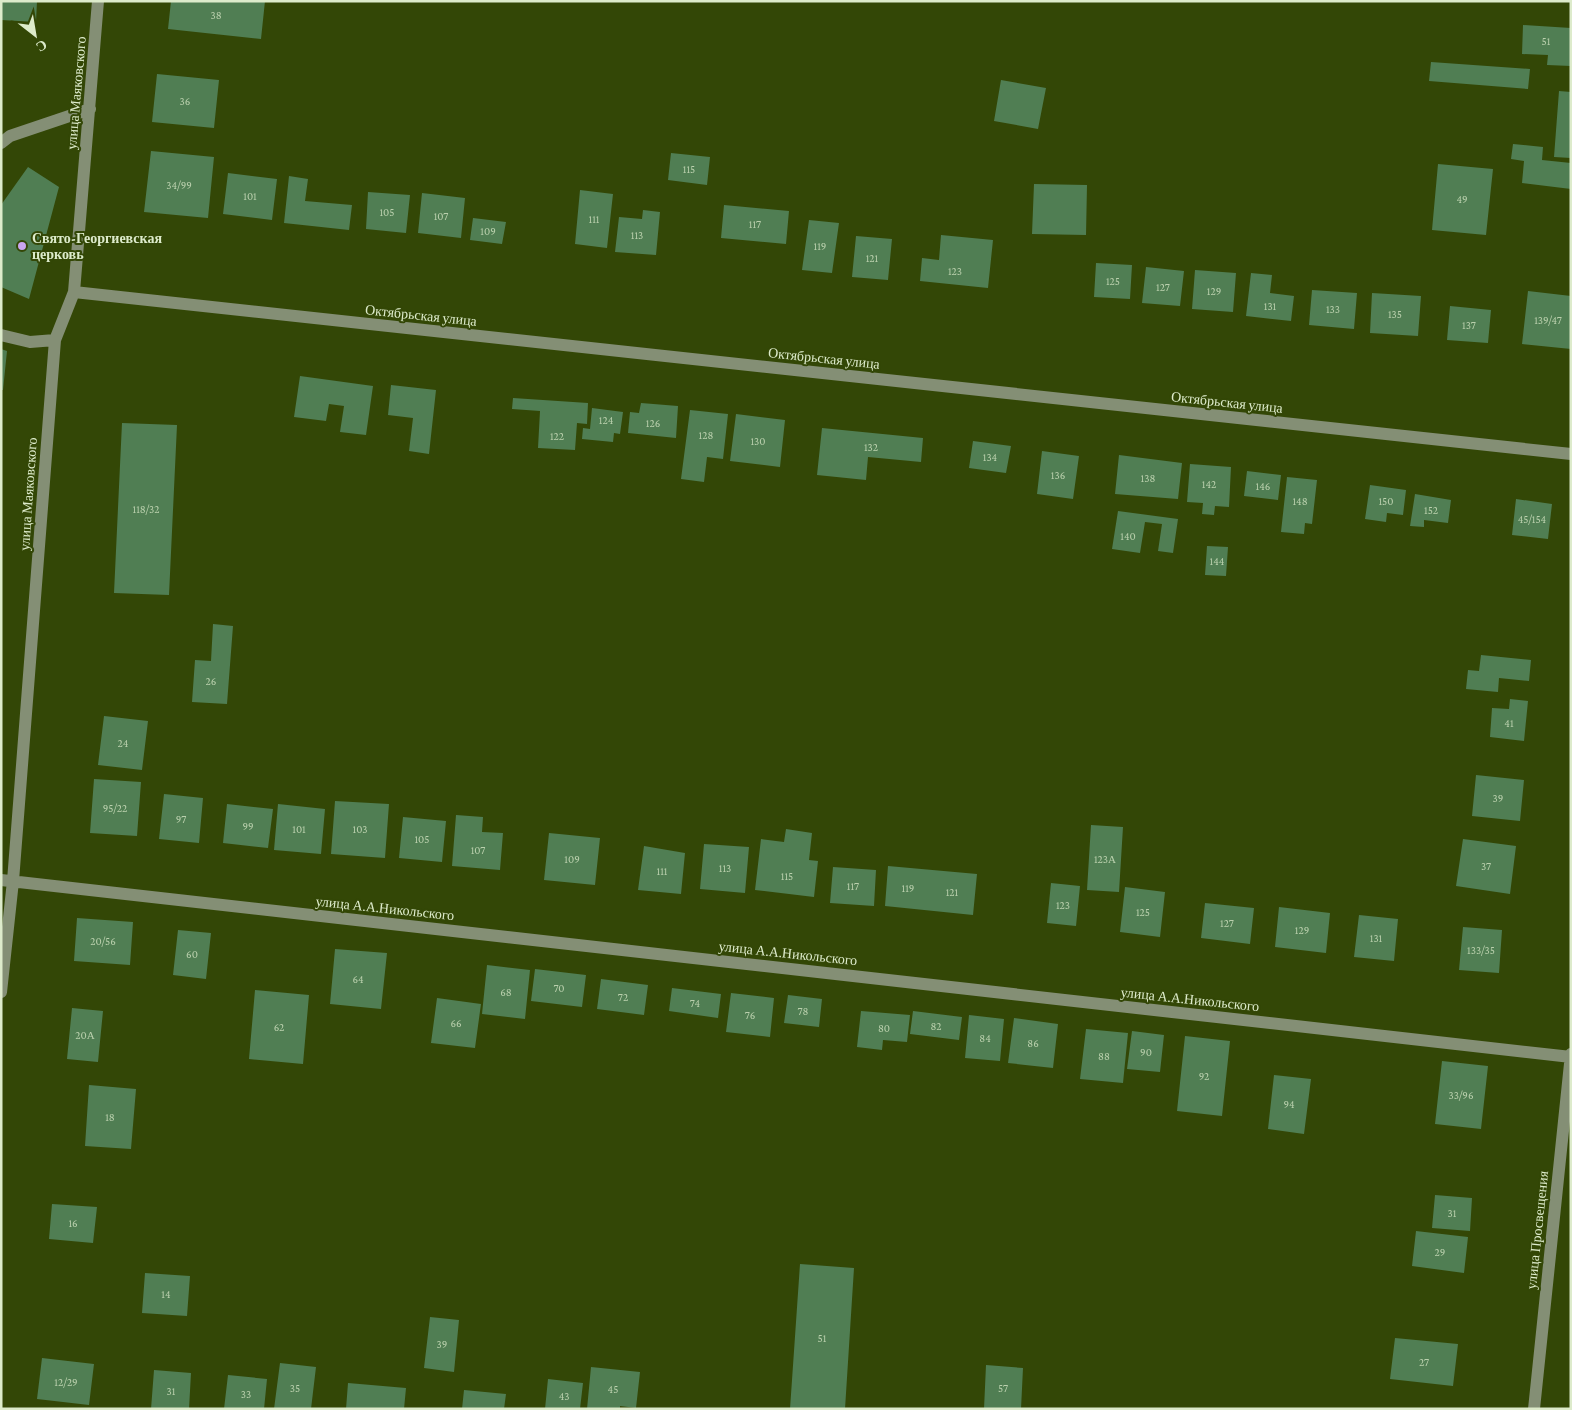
<svg xmlns="http://www.w3.org/2000/svg" width="1572" height="1410" font-family="'Crimson Pro',serif">
<rect width="100%" height="100%" fill="#334706"/>
<path fill="#507e53" d="M1 1H37L36 22 1 20Z
M171 1H265L261 39 168 29Z
M1523 25 1571 28V66L1547 65 1548 55 1522 54Z
M1431 62 1530 69 1528 89 1429 81Z
M157 74 219 80 214 128 152 122Z
M1001 80 1046 88 1038 129 994 121Z
M1559 91 1571 92V158L1554 157Z
M1513 144 1543 147 1542 160 1571 163V189L1522 183 1524 161 1511 159Z
M151 151 214 157 208 218 144 212Z
M671 153 710 157 707 185 668 180Z
M1438 164 1493 169 1486 235 1432 230Z
M28 167 59 187 29 299 1 287V205Z
M228 173 277 179 272 220 223 214Z
M289 176 308 179 305 201 352 205 349 230 284 223Z
M1034 184 1087 185 1086 235 1032 234Z
M580 190 613 194 607 248 575 244Z
M368 192 410 195 406 233 366 229Z
M422 193 465 198 461 238 418 233Z
M724 205 789 211 786 244 721 238Z
M643 210 660 212 656 255 615 252 619 217 642 219Z
M473 218 506 222 502 244 470 240Z
M809 220 839 223 832 273 802 270Z
M941 235 993 240 988 288 920 281 922 258 939 260Z
M856 236 892 239 888 280 852 277Z
M1096 263 1132 265 1130 299 1094 297Z
M1146 267 1184 271 1180 306 1142 303Z
M1195 270 1236 273 1233 312 1192 309Z
M1251 273 1272 275 1270 293 1294 296 1291 321 1246 316Z
M1312 290 1357 293 1354 329 1309 325Z
M1528 291 1571 296V349L1522 344Z
M1372 293 1421 296 1418 336 1370 333Z
M1450 306 1491 310 1488 343 1447 340Z
M1 349 7 351 3 390H1Z
M300 376 373 386 366 435 340 432 344 406 329 404 326 421 294 417Z
M391 385 436 390 429 454 409 451 413 418 388 415Z
M513 398 588 403 587 424 577 423 575 450 538 448 540 411 512 409Z
M641 403 678 406 676 438 628 433 630 412 639 413Z
M592 408 623 412 620 434 614 433 613 442 582 439 583 428 590 429Z
M690 410 728 414 723 459 707 457 704 482 681 479Z
M736 414 785 420 780 467 730 461Z
M122 423 177 425 169 595 114 593Z
M822 428 923 438 921 462 868 457 866 480 817 475Z
M973 441 1011 446 1006 473 969 468Z
M1042 451 1079 456 1073 499 1037 494Z
M1119 455 1182 463 1178 499 1115 494Z
M1190 464 1231 467 1229 507 1215 506 1214 515 1202 514 1203 503 1187 502Z
M1247 471 1281 475 1278 500 1244 496Z
M1287 477 1317 480 1312 524 1305 523 1304 534 1281 532Z
M1370 485 1406 490 1403 515 1387 513 1386 522 1365 519Z
M1415 494 1451 500 1448 523 1424 520V527L1410 526Z
M1516 499 1552 504 1548 539 1512 535Z
M1118 511 1178 519 1173 553 1158 551 1162 524 1145 522 1140 553 1112 549Z
M1207 546 1228 547 1226 576 1205 575Z
M213 624 233 626 227 704 192 702 195 660 211 661Z
M1481 655 1531 660 1529 681 1499 678 1498 692 1466 689 1468 670 1479 671Z
M1510 699 1528 701 1524 741 1490 737 1492 708 1509 709Z
M104 716 148 721 142 770 98 765Z
M1476 775 1524 780 1520 821 1472 816Z
M94 779 141 782 137 836 90 833Z
M164 794 203 798 199 843 159 839Z
M335 801 389 804 385 858 331 854Z
M227 804 273 809 268 848 223 843Z
M278 804 325 809 321 854 274 850Z
M456 815 483 817 482 832 503 833 500 870 452 866Z
M403 817 446 821 442 862 399 858Z
M1091 825 1123 827 1119 892 1087 890Z
M786 829 812 833 809 860 818 861 814 897 755 890 761 839 784 842Z
M549 833 600 838 595 885 544 880Z
M1463 839 1516 846 1510 894 1456 886Z
M704 844 749 847 745 893 700 889Z
M644 846 685 853 681 894 638 890Z
M888 866 977 874 973 915 885 906Z
M833 867 876 870 874 906 830 903Z
M1051 883 1080 886 1076 926 1047 923Z
M1125 887 1165 892 1160 937 1120 932Z
M1205 903 1254 908 1250 944 1201 938Z
M1279 907 1330 913 1326 953 1275 947Z
M1359 915 1398 919 1394 961 1354 957Z
M77 918 133 922 130 965 74 961Z
M1463 927 1502 930 1499 973 1459 970Z
M178 930 211 933 206 979 173 975Z
M335 949 387 953 381 1009 330 1004Z
M487 965 530 970 525 1019 482 1014Z
M535 969 586 975 582 1007 531 1001Z
M601 979 648 985 644 1015 597 1009Z
M672 988 721 994 718 1018 669 1011Z
M255 990 309 995 303 1064 249 1059Z
M731 993 774 998 770 1037 726 1032Z
M788 995 822 999 819 1027 784 1023Z
M437 998 481 1004 475 1048 431 1043Z
M72 1008 103 1011 98 1062 67 1059Z
M861 1011 910 1015 907 1042 883 1040 882 1050 857 1047Z
M913 1011 962 1017 959 1040 910 1034Z
M969 1015 1004 1019 1000 1061 965 1058Z
M1014 1018 1058 1024 1053 1068 1008 1063Z
M1086 1029 1128 1033 1123 1083 1080 1079Z
M1132 1031 1164 1035 1160 1072 1127 1069Z
M1185 1036 1230 1041 1222 1116 1177 1111Z
M1442 1061 1488 1066 1481 1129 1435 1124Z
M1274 1075 1311 1079 1304 1134 1268 1129Z
M89 1085 136 1089 131 1149 85 1146Z
M1435 1195 1472 1198 1470 1231 1432 1228Z
M52 1204 97 1207 93 1243 49 1239Z
M1416 1231 1468 1237 1464 1273 1412 1266Z
M800 1264 854 1268 845 1409H790Z
M145 1273 190 1276 187 1316 142 1313Z
M430 1317 459 1320 454 1372 424 1368Z
M1395 1338 1458 1344 1453 1386 1390 1379Z
M42 1358 94 1364 89 1405 37 1399Z
M280 1363 316 1367 311 1409H274Z
M986 1365 1023 1368 1021 1409H984Z
M591 1367 640 1372 636 1408 620 1406V1409H587Z
M154 1370 191 1373 189 1409H151Z
M228 1375 267 1379 264 1409H224Z
M548 1379 583 1383 580 1409H545Z
M348 1383 406 1388 404 1409H346Z
M464 1390 506 1394 504 1409H462Z"/>
<g fill="none" stroke-linecap="round" stroke-linejoin="round">
<path stroke="#848f75" stroke-width="12" d="M1 143 10 136 90 109
M74 292 1571 454
M1 335 30 342 55 340
M1 880 1571 1057
M1 992 13 881 55 340 74 292 98 1
M1534 1409 1571 1054"/>
</g>
<circle fill="#c9a5ee" stroke="#334706" stroke-width="2" cx="22" cy="246" r="5"/>
<g text-anchor="middle" stroke-width="4" stroke-linejoin="round" paint-order="stroke">
<g font-size="11" fill="#bad0ad">
<text x="216" y="19">38</text>
<text x="1546" y="45">51</text>
<text x="185" y="105">36</text>
<text x="689" y="173">115</text>
<text x="179" y="189">34/99</text>
<text x="250" y="200">101</text>
<text x="1462" y="203">49</text>
<text x="387" y="216">105</text>
<text x="441" y="220">107</text>
<text x="594" y="223">111</text>
<text x="755" y="228">117</text>
<text x="488" y="235">109</text>
<text x="637" y="239">113</text>
<text x="820" y="250">119</text>
<text x="872" y="262">121</text>
<text x="955" y="275">123</text>
<text x="1113" y="285">125</text>
<text x="1163" y="291">127</text>
<text x="1214" y="295">129</text>
<text x="1270" y="310">131</text>
<text x="1333" y="313">133</text>
<text x="1395" y="318">135</text>
<text x="1548" y="324">139/47</text>
<text x="1469" y="329">137</text>
<text x="606" y="424">124</text>
<text x="653" y="427">126</text>
<text x="706" y="439">128</text>
<text x="557" y="440">122</text>
<text x="758" y="445">130</text>
<text x="871" y="451">132</text>
<text x="990" y="461">134</text>
<text x="1058" y="479">136</text>
<text x="1148" y="482">138</text>
<text x="1209" y="488">142</text>
<text x="1263" y="490">146</text>
<text x="1300" y="505">148</text>
<text x="1386" y="505">150</text>
<text x="146" y="513">118/32</text>
<text x="1431" y="514">152</text>
<text x="1532" y="523">45/154</text>
<text x="1128" y="540">140</text>
<text x="1217" y="565">144</text>
<text x="211" y="685">26</text>
<text x="1509" y="727">41</text>
<text x="123" y="747">24</text>
<text x="1498" y="802">39</text>
<text x="115" y="812">95/22</text>
<text x="181" y="823">97</text>
<text x="248" y="830">99</text>
<text x="299" y="833">101</text>
<text x="360" y="833">103</text>
<text x="422" y="843">105</text>
<text x="478" y="854">107</text>
<text x="572" y="863">109</text>
<text x="1105" y="863">123А</text>
<text x="1486" y="870">37</text>
<text x="725" y="872">113</text>
<text x="662" y="875">111</text>
<text x="787" y="880">115</text>
<text x="853" y="890">117</text>
<text x="908" y="892">119</text>
<text x="952" y="896">121</text>
<text x="1063" y="909">123</text>
<text x="1143" y="916">125</text>
<text x="1227" y="927">127</text>
<text x="1302" y="934">129</text>
<text x="1376" y="942">131</text>
<text x="103" y="945">20/56</text>
<text x="1481" y="954">133/35</text>
<text x="192" y="958">60</text>
<text x="358" y="983">64</text>
<text x="559" y="992">70</text>
<text x="506" y="996">68</text>
<text x="623" y="1001">72</text>
<text x="695" y="1007">74</text>
<text x="803" y="1015">78</text>
<text x="750" y="1019">76</text>
<text x="456" y="1027">66</text>
<text x="936" y="1030">82</text>
<text x="279" y="1031">62</text>
<text x="884" y="1032">80</text>
<text x="85" y="1039">20А</text>
<text x="985" y="1042">84</text>
<text x="1033" y="1047">86</text>
<text x="1146" y="1056">90</text>
<text x="1104" y="1060">88</text>
<text x="1204" y="1080">92</text>
<text x="1461" y="1099">33/96</text>
<text x="1289" y="1108">94</text>
<text x="110" y="1121">18</text>
<text x="1452" y="1217">31</text>
<text x="73" y="1227">16</text>
<text x="1440" y="1256">29</text>
<text x="166" y="1298">14</text>
<text x="822" y="1342">51</text>
<text x="442" y="1348">39</text>
<text x="1424" y="1366">27</text>
<text x="66" y="1386">12/29</text>
<text x="295" y="1392">35</text>
<text x="1003" y="1392">57</text>
<text x="613" y="1393">45</text>
<text x="171" y="1395">31</text>
<text x="246" y="1398">33</text>
<text x="564" y="1400">43</text>
</g>
<g font-size="14" fill="#ddebcb" stroke="#334706">
<text transform="translate(76 93) rotate(-85)" y="5">улица Маяковского</text>
<text transform="translate(421 315) rotate(6)" y="5">Октябрьская улица</text>
<text transform="translate(824 358) rotate(6)" y="5">Октябрьская улица</text>
<text transform="translate(1227 402) rotate(6)" y="5">Октябрьская улица</text>
<text transform="translate(28 494) rotate(-86)" y="5">улица Маяковского</text>
<text transform="translate(385 908) rotate(6)" y="5">улица А.А.Никольского</text>
<text transform="translate(788 953) rotate(6)" y="5">улица А.А.Никольского</text>
<text transform="translate(1190 999) rotate(6)" y="5">улица А.А.Никольского</text>
<text transform="translate(1537 1230) rotate(-84)" y="5">улица Просвещения</text>
</g>
<g font-size="14" font-weight="bold" fill="#ddebcb" stroke="#334706" text-anchor="start">
<text x="32" y="243">Свято-Георгиевская<tspan x="32" dy="16">церковь</tspan></text>
</g>
</g>
<rect width="1572" height="1410" fill="none" stroke="#ddebcb" stroke-width="5"/>
<g transform="translate(35 35) rotate(149)" stroke="#334706" stroke-width="4" paint-order="stroke">
<path d="M0-4L9 19L0 12L-9 19Z" fill="#ddebcb"/>
<text y="-8" font-size="14" font-weight="bold" text-anchor="middle" fill="#ddebcb">С</text>
</g>
</svg>
